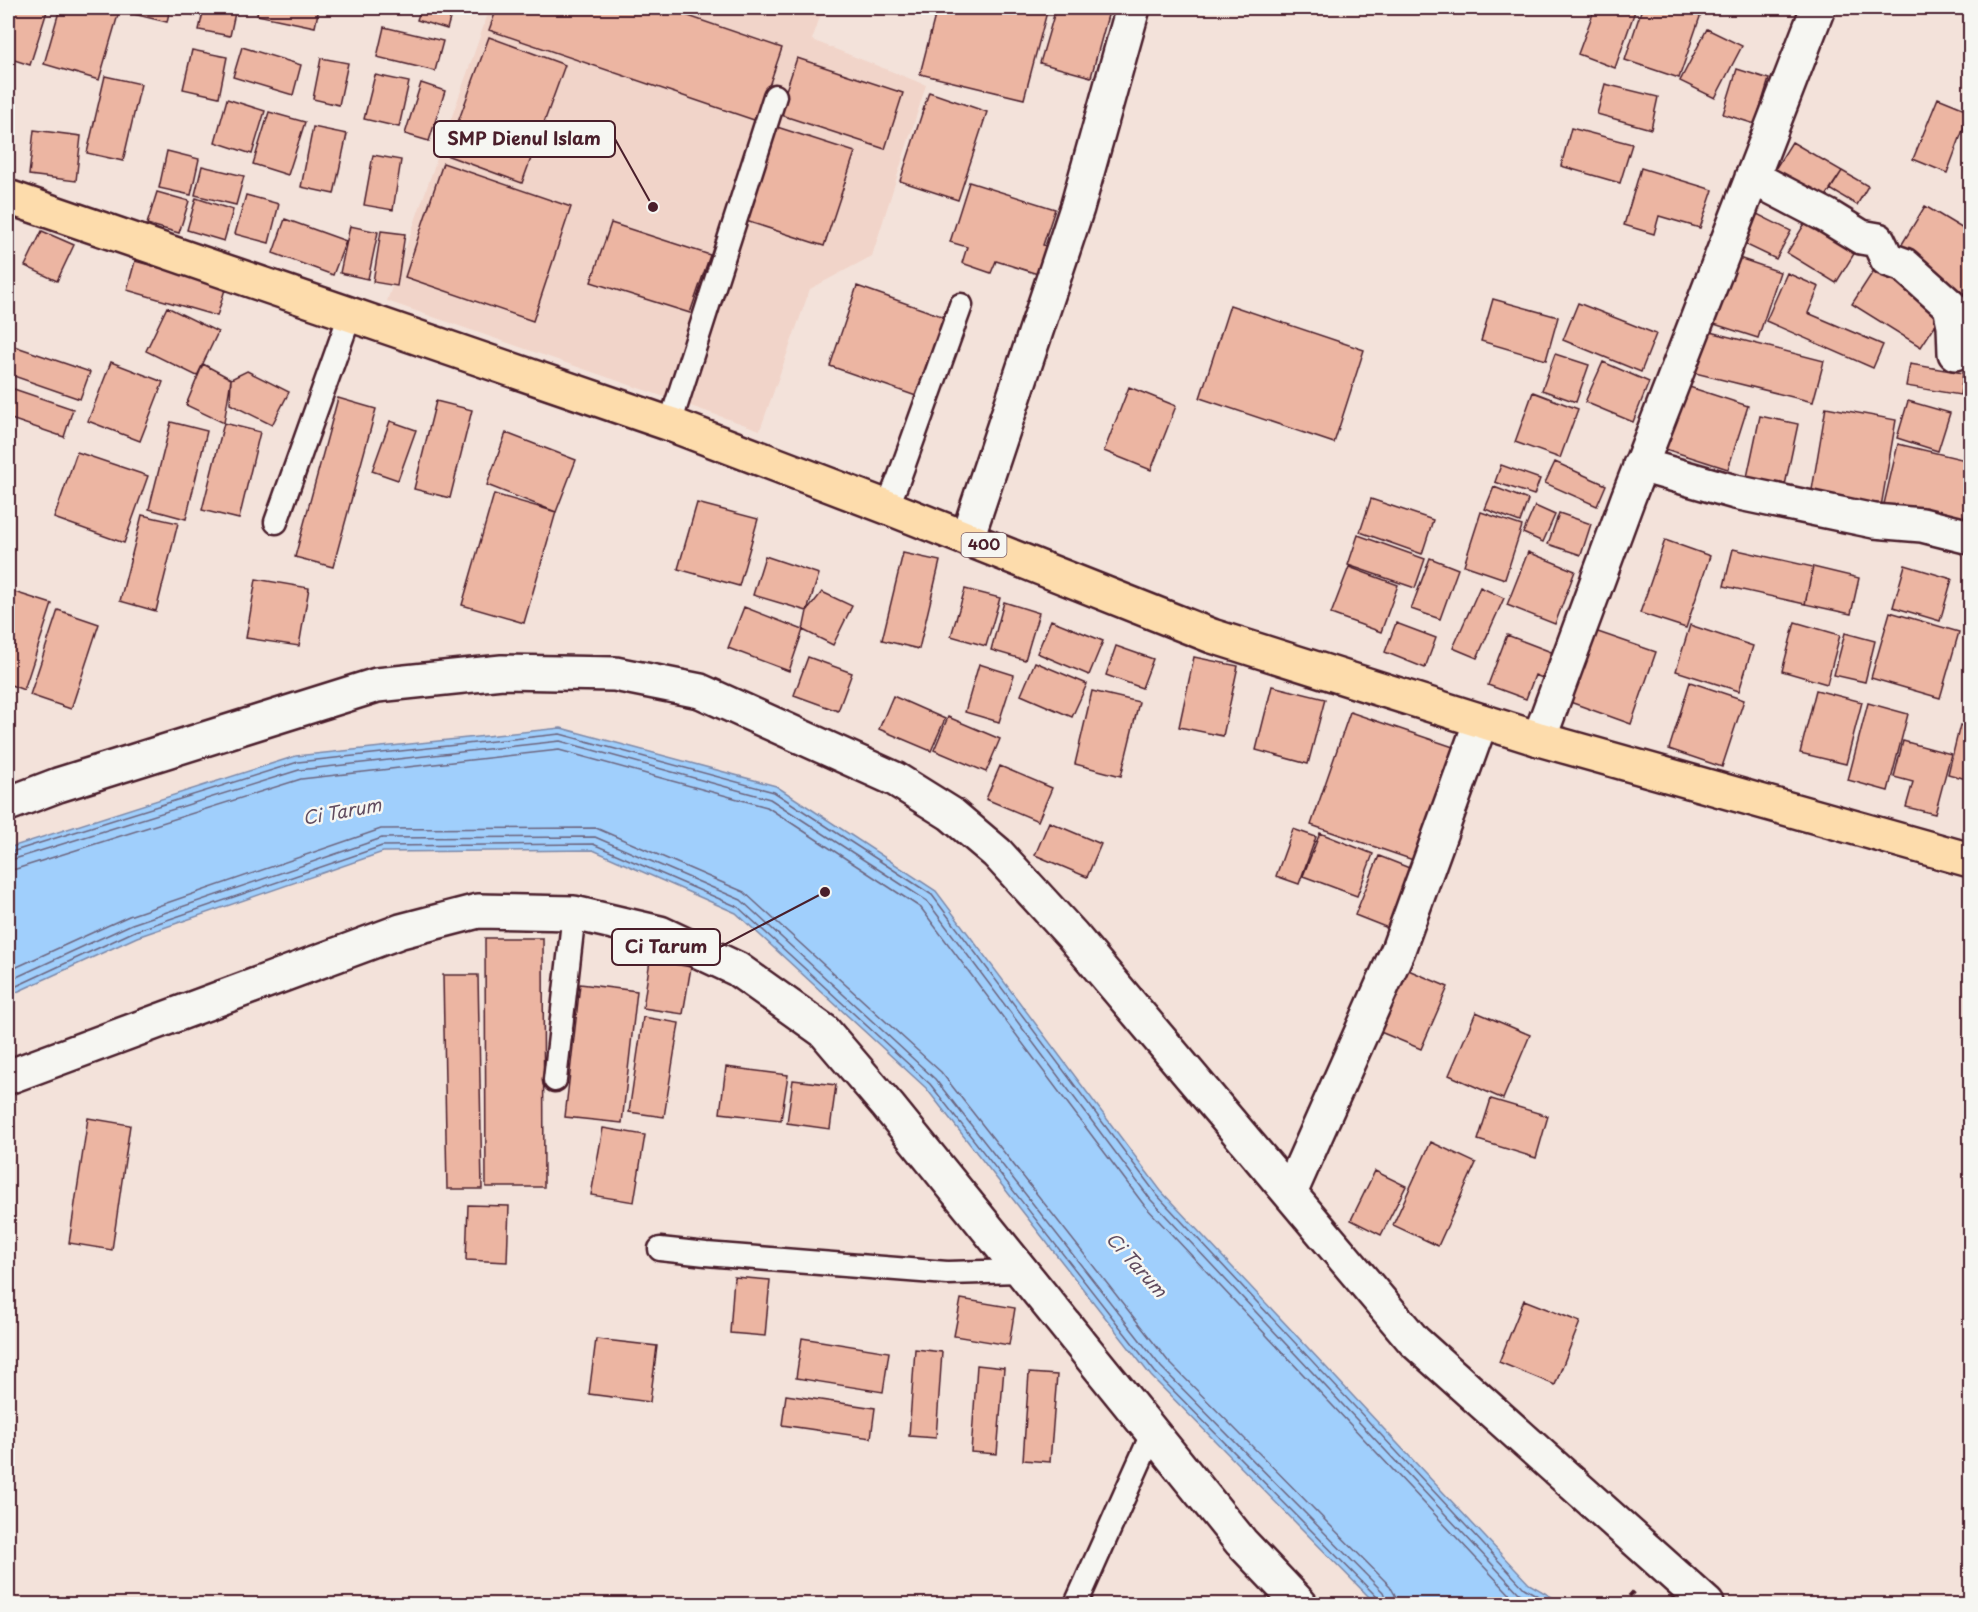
<svg xmlns="http://www.w3.org/2000/svg" width="1978" height="1612" font-family="'Playpen Sans',sans-serif">
<rect width="100%" height="100%" fill="#f3e2da"/>
<filter id="ink" filterUnits="userSpaceOnUse"><feTurbulence type="fractalNoise" baseFrequency=".0167" numOctaves="2"/><feDisplacementMap in="SourceGraphic" scale="12" xChannelSelector="R" yChannelSelector="G"/><feConvolveMatrix kernelMatrix="1 2 1 2 8 2 1 2 1" color-interpolation-filters="sRGB"/></filter>
<g filter="url(#ink)">
<path fill="#f1d4c9" d="M490 8H823L812 40 926 85 872 256 810 289 760 430 387 301Z"/>
<path fill="#a0cffc" stroke="#7e89a8" stroke-width="1.5" d="M561 728 776 786 936 891 1161 1191 1529 1584 1564 1604H1376L1151 1376 926 1088 736 913 593 850 383 852 137 937 8 996V848L296 756Z"/>
<g fill="none" stroke-linecap="round" stroke-linejoin="round">
<path stroke="#6c657f" stroke-width="1.5" d="M8 853 298 762 560 734 774 792 932 895 1157 1195 1524 1588 1552 1604
M8 861 299 770 560 741 770 799 927 901 1151 1200 1519 1593 1537 1604
M8 870 16 869 301 779 559 750 767 807 921 908 1144 1205 1519 1604
M8 971 129 916 381 829 596 828 744 892 941 1072 1168 1361 1390 1586 1395 1595 1397 1604
M8 981 132 924 382 838 595 837 741 900 935 1079 1161 1367 1383 1592 1388 1604
M8 990 135 931 382 846 593 844 738 907 930 1084 1155 1372 1378 1598 1380 1604"/>
</g>
<path fill="#ecb5a2" stroke="#4a1f2b" stroke-width="1.5" d="M8 8H48L30 65 8 58Z
M60 8H120L99 80 44 64Z
M126 8H170L167 22 125 12Z
M176 8H197L195 15 176 11Z
M204 8H236L230 36 199 30Z
M258 8H319L315 27 257 15Z
M421 8H453L447 29 417 20Z
M497 8H665L782 48 757 121 489 30Z
M937 8H1048L1024 99 920 74Z
M1056 8H1110L1091 77 1040 63Z
M1595 8H1636L1615 68 1578 54Z
M1642 8H1703L1679 78 1625 60Z
M384 27 443 41 435 71 377 57Z
M1707 29 1742 46 1715 98 1680 81Z
M489 37 565 65 522 183 446 155Z
M242 47 301 65 293 95 233 77Z
M192 50 227 57 219 97 183 89Z
M321 58 348 63 339 105 313 99Z
M797 58 903 93 885 149 778 114Z
M1737 69 1769 79 1755 124 1723 114Z
M375 75 409 82 399 127 364 119Z
M105 76 141 84 123 161 87 153Z
M421 83 445 91 429 141 405 134Z
M1605 84 1658 97 1651 129 1597 114Z
M929 92 987 112 958 200 900 181Z
M1938 98 1970 111 1947 173 1913 159Z
M227 99 265 111 252 154 215 142Z
M269 112 305 122 288 175 253 164Z
M313 127 347 134 334 194 301 187Z
M777 127 855 152 824 246 746 221Z
M1571 128 1632 144 1620 183 1561 166Z
M34 130 81 136 76 181 29 175Z
M1792 142 1842 171 1822 203 1772 174Z
M167 151 199 159 191 195 159 188Z
M373 155 401 160 393 210 364 205Z
M443 163 571 207 533 321 405 277Z
M202 166 244 176 236 205 195 195Z
M1641 168 1713 190 1700 228 1659 216 1654 234 1624 225Z
M1842 171 1868 186 1857 205 1830 189Z
M969 182 1055 209 1043 245 1050 247 1041 275 996 261 991 273 962 263 967 247 950 242Z
M157 192 189 201 179 233 147 224Z
M246 195 279 204 269 243 235 234Z
M196 198 233 210 224 241 187 230Z
M1925 206 1970 233V297L1896 254Z
M1747 209 1791 231 1776 259 1732 238Z
M1810 215 1860 244 1836 283 1787 253Z
M285 219 346 241 333 275 273 253Z
M611 223 710 255 690 313 591 282Z
M350 226 378 232 368 279 340 273Z
M42 231 74 245 57 281 25 266Z
M381 231 405 234 397 286 373 282Z
M1733 256 1780 272 1758 338 1711 323Z
M135 261 226 286 217 316 127 290Z
M1876 267 1945 310 1921 347 1852 304Z
M1787 273 1819 287 1808 313 1883 345 1873 368 1766 321Z
M857 286 947 318 919 397 830 366Z
M1493 299 1558 317 1546 360 1481 341Z
M1578 303 1656 334 1641 372 1563 340Z
M1230 305 1364 350 1334 443 1200 398Z
M167 307 218 332 197 376 146 351Z
M1706 331 1824 361 1813 402 1695 373Z
M8 344 90 372 80 399 8 374Z
M1555 354 1589 365 1576 402 1542 390Z
M111 362 163 382 140 441 88 421Z
M1603 362 1649 382 1633 422 1585 402Z
M203 364 231 379 224 423 186 405Z
M1910 364 1963 373 1960 395 1906 386Z
M247 371 289 392 272 425 230 404 231 379Z
M1677 383 1748 406 1728 469 1656 446Z
M8 387 73 409 64 437 8 418Z
M1129 387 1176 406 1151 470 1104 451Z
M1533 392 1578 409 1560 458 1515 442Z
M338 398 376 409 333 567 295 557Z
M436 401 472 410 450 498 414 489Z
M1908 401 1950 413 1938 451 1897 438Z
M1826 407 1896 420 1881 507 1811 496Z
M1760 416 1798 424 1784 490 1746 482Z
M390 421 416 430 398 480 372 471Z
M171 422 207 431 186 519 149 509Z
M224 423 260 432 239 519 202 510Z
M506 433 576 460 556 512 487 485Z
M1898 444 1970 461V487L1963 522 1884 504Z
M77 452 148 476 124 543 54 518Z
M1555 462 1606 485 1597 506 1545 483Z
M1501 465 1540 479 1534 495 1495 482Z
M1494 487 1528 500 1520 522 1485 509Z
M494 494 556 512 524 623 462 605Z
M1970 496V528L1962 526Z
M1371 499 1433 520 1422 554 1360 532Z
M697 503 758 519 739 586 678 569Z
M1535 506 1555 515 1543 542 1523 533Z
M1481 512 1522 526 1505 579 1464 565Z
M1559 513 1591 524 1581 555 1548 544Z
M142 515 178 523 156 611 120 601Z
M1358 535 1425 559 1415 588 1348 565Z
M1665 540 1710 556 1686 628 1640 613Z
M1733 549 1813 567 1805 604 1724 586Z
M1528 552 1575 571 1555 624 1507 605Z
M903 553 940 561 919 649 882 640Z
M765 556 819 574 807 611 753 595Z
M1430 558 1458 569 1440 619 1411 609Z
M1905 565 1952 579 1940 621 1893 607Z
M1349 567 1398 585 1381 632 1331 614Z
M1813 567 1859 578 1851 614 1805 604Z
M256 579 309 588 299 646 246 638Z
M1480 587 1504 598 1477 658 1453 648Z
M965 589 1000 598 986 646 951 636Z
M11 591 52 604 24 690 8 684V602Z
M822 592 852 606 833 645 803 630 807 611Z
M1004 602 1039 613 1025 660 991 650Z
M744 607 803 630 789 671 728 648Z
M58 610 99 624 71 709 30 695Z
M1890 612 1959 632 1940 698 1871 678Z
M1051 620 1103 641 1089 675 1037 653Z
M1795 622 1840 635 1827 684 1782 671Z
M1396 623 1436 638 1425 668 1385 652Z
M1690 625 1753 646 1739 691 1676 671Z
M1595 631 1656 652 1631 724 1570 702Z
M1845 633 1875 641 1865 682 1834 675Z
M1507 635 1559 655 1550 681 1535 675 1526 699 1488 685Z
M1116 646 1153 659 1142 688 1106 675Z
M808 657 852 673 838 711 794 695Z
M1194 657 1238 666 1223 736 1179 727Z
M1035 662 1087 684 1072 717 1021 695Z
M979 664 1014 675 999 722 965 712Z
M1690 682 1744 700 1722 767 1669 749Z
M1272 686 1325 699 1308 764 1256 750Z
M1816 690 1862 702 1846 764 1800 753Z
M1092 691 1139 702 1121 776 1075 764Z
M893 696 945 719 931 751 879 729Z
M1868 703 1908 714 1888 791 1848 780Z
M1350 712 1462 750 1422 863 1311 825Z
M948 717 1000 739 986 772 934 750Z
M1960 725 1970 728V780L1948 774Z
M1903 741 1951 754 1935 814 1906 807 1913 782 1894 777Z
M1000 766 1052 788 1038 821 986 799Z
M1049 822 1101 844 1087 877 1035 855Z
M1293 829 1316 837 1299 884 1276 876Z
M1320 833 1373 854 1357 896 1303 876Z
M1379 856 1422 873 1398 932 1355 915Z
M485 938H543L544 1187H486Z
M650 960 691 967 683 1014 643 1008Z
M1406 969 1448 987 1421 1049 1378 1031Z
M443 975H478L482 1189H447Z
M580 984 637 991 622 1123 565 1117Z
M1476 1012 1530 1035 1503 1099 1449 1075Z
M643 1017 679 1023 664 1117 629 1112Z
M726 1067 788 1075 781 1120 720 1113Z
M793 1080 836 1085 830 1129 787 1123Z
M1491 1099 1548 1116 1536 1158 1478 1140Z
M88 1118 130 1125 112 1250 69 1243Z
M603 1128 645 1135 634 1202 591 1195Z
M1431 1142 1476 1163 1438 1246 1393 1225Z
M1375 1171 1406 1186 1381 1235 1351 1220Z
M468 1205 509 1206 507 1262 466 1260Z
M734 1277 770 1280 765 1336 730 1333Z
M961 1299 1015 1308 1009 1345 954 1336Z
M1524 1300 1580 1322 1555 1385 1499 1362Z
M802 1338 889 1352 883 1392 796 1378Z
M596 1339 657 1346 650 1402 589 1394Z
M915 1349 942 1352 936 1438 909 1436Z
M977 1365 1004 1368 997 1454 971 1452Z
M1029 1373 1057 1375 1050 1462 1023 1460Z
M786 1395 875 1408 871 1438 782 1425Z"/>
<g fill="none" stroke-linecap="round" stroke-linejoin="round">
<g stroke="#4a1f2b" stroke-width="27">
<path id="lane" d="M670 424 775 96
M887 507 899 478 961 305
M276 522 350 315
M555 1080 574 913
M660 1249 706 1254 947 1273 1021 1271
M1076 1604 1152 1434"/>
</g>
<g stroke="#4a1f2b" stroke-width="38">
<path id="street" d="M1752 177 1827 216 1861 237 1878 240 1887 259 1904 265 1950 306 1954 325 1955 353
M1640 465 1735 492 1874 521 1922 525 1970 537
M967 538 1077 208 1133 8
M1539 739 1628 498 1818 8
M8 804 58 785 377 685 502 672 615 674 700 691 895 779 951 814 997 853 1072 935 1414 1341 1707 1604
M8 1077 401 931 478 911 574 913 660 933 737 969 824 1031 888 1106 1241 1542 1300 1604
M1290 1193 1398 950 1481 721"/>
</g>
<g stroke="#4a1f2b" stroke-width="38">
<path id="primary" d="M8 197 670 424 887 507 1212 636 1539 739 1970 860"/>
</g>
<path stroke="#4a1f2b" stroke-width="4" stroke-dasharray="6 4.5" stroke-linecap="butt" d="M1622 1604 1636 1589"/>
<use href="#lane" stroke="#f6f6f2" stroke-width="22"/>
<use href="#street" stroke="#f6f6f2" stroke-width="33"/>
<use href="#primary" stroke="#fddcac" stroke-width="33"/>
</g>
</g>
<g text-anchor="middle" stroke-width="5" stroke-linejoin="round" paint-order="stroke">
<rect fill="#f6f6f2" stroke="#7e6067" stroke-width="1.5" x="961.5" y="533" width="45" height="24" rx="4.5"/>
<g font-size="15" font-weight="bold" fill="#4a1f2b">
<text x="984" y="550">400</text>
</g>
<g font-size="18" font-style="italic" fill="#604b5f" stroke="#f6f6f2">
<text transform="translate(342 812) rotate(-10)" y="6">Ci Tarum</text>
<text transform="translate(1136 1265) rotate(48)" y="6">Ci Tarum</text>
</g>
</g>
<path fill="none" stroke="#4a1f2b" stroke-width="2" d="M653 207L615 139M825 892L720 947"/>
<g fill="#4a1f2b" stroke="#f6f6f2" stroke-width="2">
<circle cx="653" cy="207" r="6"/>
<circle cx="825" cy="892" r="6"/>
</g>
<g fill="#f6f6f2" stroke="#4a1f2b" stroke-width="2">
<rect x="434" y="121" width="181" height="36" rx="6"/>
<rect x="612" y="929" width="108" height="36" rx="6"/>
</g>
<g font-size="18" text-anchor="middle" font-weight="bold" fill="#4a1f2b">
<text x="524" y="145">SMP Dienul Islam</text>
<text x="666" y="953">Ci Tarum</text>
</g>
<rect width="1978" height="1612" fill="none" stroke="#f6f6f2" stroke-width="30"/>
<rect x="15" y="15" width="1948" height="1582" fill="none" stroke="#4a1f2b" stroke-width="2" filter="url(#ink)"/>
</svg>
